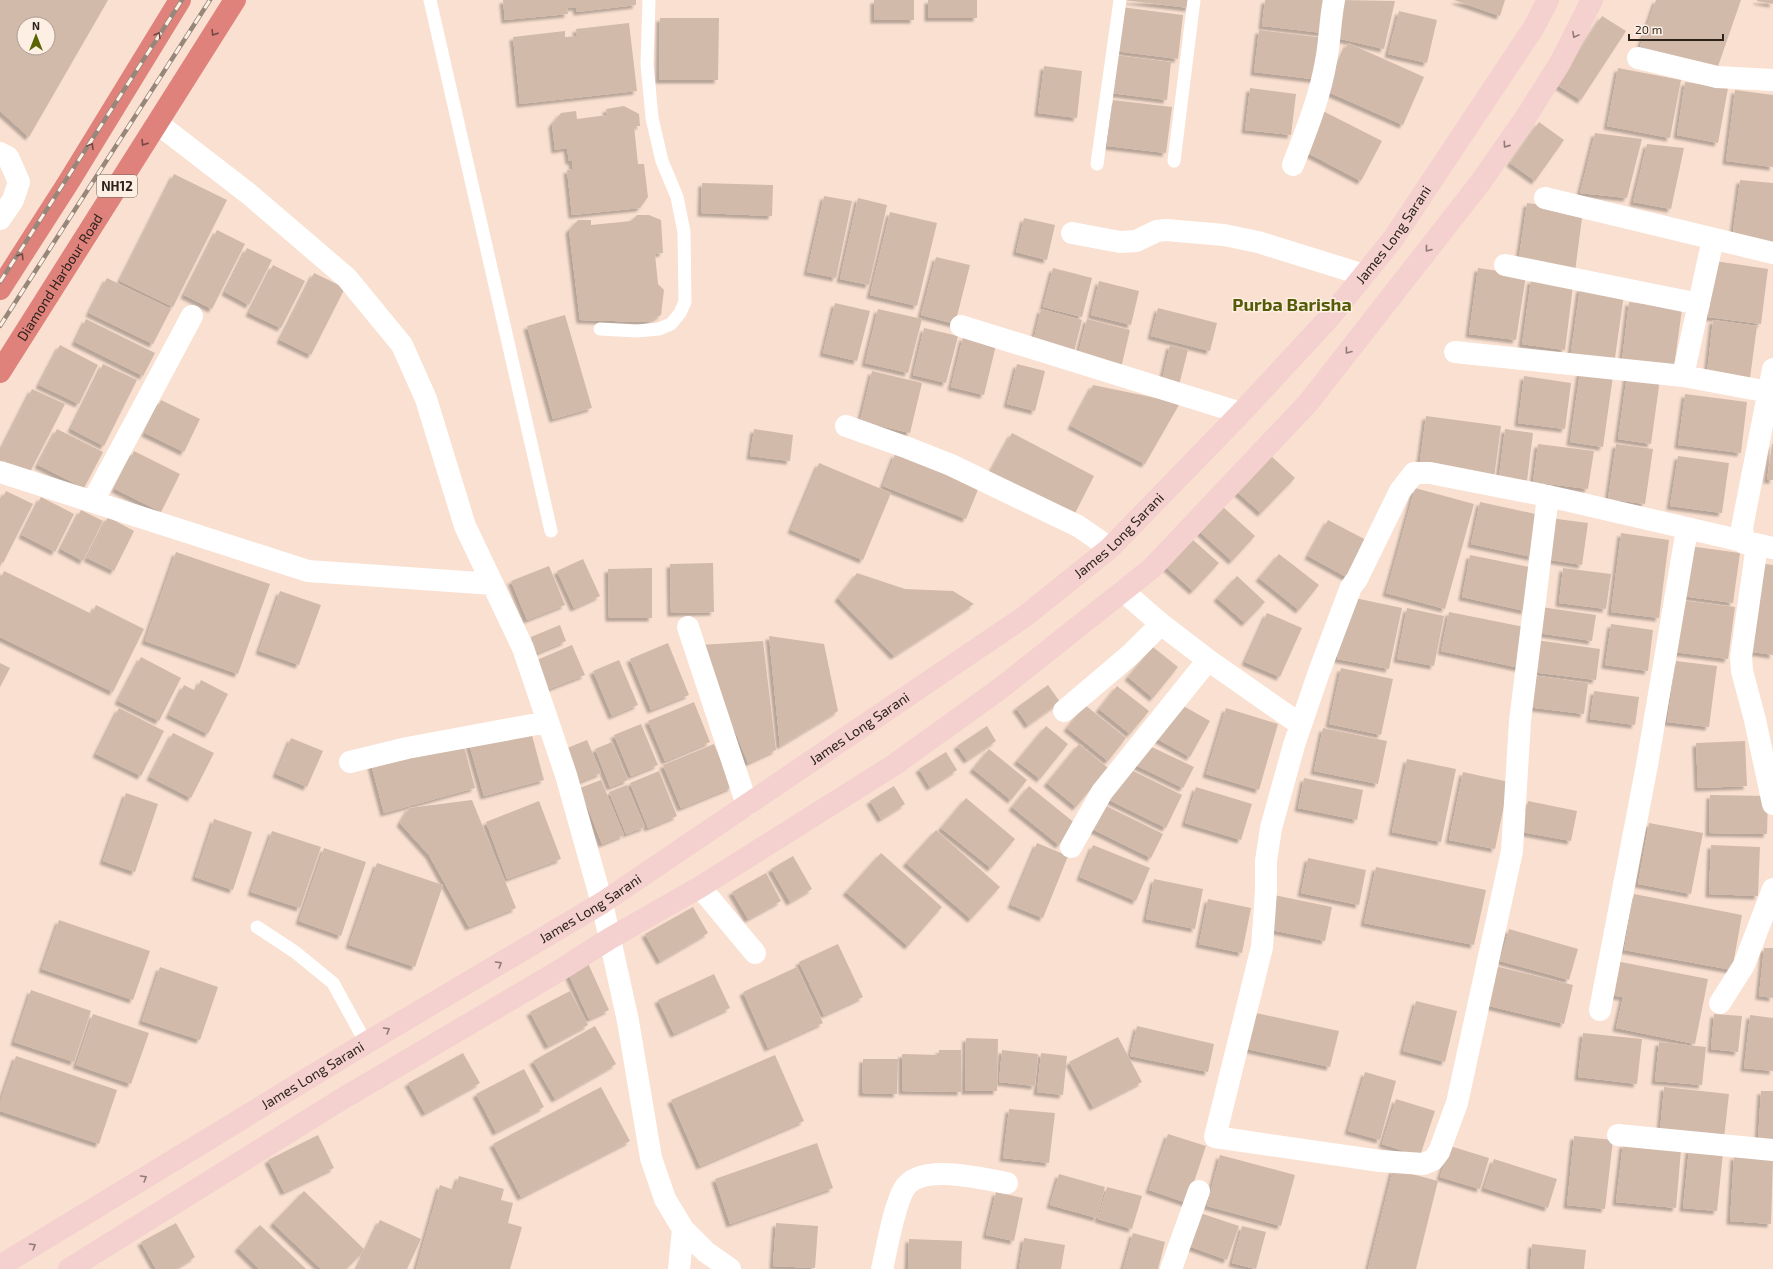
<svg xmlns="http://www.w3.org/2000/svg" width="1773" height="1269" font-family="'Exo 2',sans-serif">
<defs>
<filter id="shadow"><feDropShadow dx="-3.5" dy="3.5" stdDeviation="1" flood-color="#0004"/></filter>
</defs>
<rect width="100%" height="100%" fill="#f9e0d0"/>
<path fill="#d2baaa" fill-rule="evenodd" filter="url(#shadow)" d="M0 0H108L29 137 0 111ZM24 24H48V48H24Z
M503 0H636V5L577 12 576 7 567 8 568 14 505 20Z
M874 0H914V20H874Z
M928 0H977V18H928Z
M1123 0H1190L1189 8Z
M1265 0H1327L1323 33 1262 26Z
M1341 0 1395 1 1384 49 1332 37Z
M1454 0H1505L1500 16Z
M1656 0H1741L1716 72 1640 46Z
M1757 0H1773V4L1757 1Z
M1121 7 1183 15 1178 59 1115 51Z
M1399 11 1437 20 1427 63 1388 54Z
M1602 16 1626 31 1581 100 1557 85Z
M660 18H719L718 80H659Z
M629 23 637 91 520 104 513 37 565 31V37L577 36 576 29Z
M1259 30 1325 38 1320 80 1254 72Z
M1348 43 1424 77 1403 125 1326 91Z
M1115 55 1171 62 1167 100 1110 93Z
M1044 66 1082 71 1077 118 1038 113Z
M1618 68 1681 80 1670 138 1607 126Z
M1685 82 1728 88 1718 143 1677 135Z
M1250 88 1296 94 1291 135 1245 130Z
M1735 90 1773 95V167L1726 161Z
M1113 100 1172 107 1166 153 1107 146Z
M624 106 639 114 640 126H634L638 164H644L648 197 640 208 572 215 567 170 573 169 572 161H569L567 148 555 150 552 124 561 113 576 111 577 119 607 115 606 109Z
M1321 110 1382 141 1361 181 1300 149Z
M1539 122 1564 140 1535 181 1510 163Z
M1595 133 1642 139 1627 198 1580 193Z
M1647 144 1684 148 1671 209 1633 202Z
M174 174 227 200 173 307 120 281Z
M1740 180 1773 183V245L1732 240Z
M702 183 773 185 772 216 701 213Z
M824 196 852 201 836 278 807 272Z
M858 198 887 205 869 285 840 279Z
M1527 203 1583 210 1575 272 1518 264Z
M890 212 937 223 917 306 870 295Z
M637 215H649L661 220 663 253 655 254 658 284 664 290 661 315 648 322 580 320 569 230 578 220H591V225L631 221Z
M1024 218 1055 225 1047 260 1016 252Z
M217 230 245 244 212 309 184 295Z
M247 248 272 260 249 305 225 292Z
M936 257 970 265 955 324 921 315Z
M1715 261 1768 269 1761 324 1708 317Z
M273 265 305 281 281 328 249 313Z
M1053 268 1092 278 1082 317 1043 307Z
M1478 268 1526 275 1516 340 1469 334Z
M314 273 345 288 311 355 280 340Z
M107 278 171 309 153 344 89 313Z
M1531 280 1573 286 1565 350 1522 344Z
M1099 281 1139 291 1131 325 1091 315Z
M1580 288 1624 294 1614 365 1570 359Z
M1629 302 1682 309 1674 367 1622 361Z
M835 303 870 311 857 361 823 353Z
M1158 308 1217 323 1210 351 1151 336Z
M878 309 922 319 908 373 865 363Z
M1041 309 1082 320 1074 352 1033 342Z
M565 315 592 408 553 419 527 326Z
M86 319 155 353 143 376 75 342Z
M1087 319 1130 330 1121 368 1077 358Z
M1713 320 1757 326 1750 378 1707 373Z
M924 328 958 336 946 383 913 375Z
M963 337 996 345 984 395 951 387Z
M60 345 98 365 79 404 39 385Z
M1170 345 1188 350 1179 385 1162 380Z
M103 364 137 380 104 446 71 429Z
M1017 364 1045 371 1035 411 1007 404Z
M872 371 922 383 910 433 860 421Z
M1580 372 1613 376 1603 447 1570 442Z
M1627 375 1660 379 1651 444 1618 439Z
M1524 376 1571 383 1565 429 1518 423Z
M1093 385 1180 403 1145 464 1071 426Z
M32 389 65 404 29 474 0 460V452Z
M1685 394 1747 402 1741 453 1678 445Z
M161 400 200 419 184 452 145 433Z
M1426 416 1501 426 1494 478 1419 468Z
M57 429 103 452 84 488 38 465Z
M754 429 793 435 790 461 750 456Z
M1505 429 1533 433 1527 481 1499 477Z
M1012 433 1094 476 1072 519 989 475Z
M1538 444 1594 451 1588 489 1533 482Z
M1616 444 1653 449 1645 504 1608 499Z
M1772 444H1773V480H1767Z
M134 451 180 474 161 512 115 489Z
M895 454 979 487 966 519 883 486Z
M1270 455 1295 478 1261 513 1236 491Z
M1678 456 1729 463 1722 513 1670 506Z
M819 463 891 493 863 560 791 530Z
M1415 488 1474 504 1445 609 1386 593Z
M6 491 33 504 3 563 0 561V503Z
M41 497 74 514 55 552 22 535Z
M1480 502 1540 515 1532 557 1471 544Z
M1222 506 1255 536 1232 561 1199 531Z
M81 510 103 521 83 561 61 549Z
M108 517 134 531 114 571 87 558Z
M1550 518 1588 523 1582 565 1545 559Z
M1328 520 1370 542 1350 579 1308 556Z
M1621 533 1669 540 1659 618 1611 612Z
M1192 539 1219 563 1193 591 1166 567Z
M1689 546 1740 553 1733 603 1682 596Z
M176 552 270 584 238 674 145 641Z
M1279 554 1319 585 1299 610 1259 578Z
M1470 555 1534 568 1525 611 1462 597Z
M583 559 600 596 574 608 557 571Z
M713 563 714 612 671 613 670 564Z
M1765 564 1773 565V655L1753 652Z
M549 566 565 605 527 620 511 581Z
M652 568V618H609L608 569Z
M1563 568 1611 574 1606 609 1559 603Z
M4 571 92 614 96 605 144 629 113 692 0 637V580Z
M857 573 905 589 953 591 974 604 894 656 838 598Z
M1237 576 1265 602 1245 623 1217 598Z
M280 591 321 605 299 665 259 651Z
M1350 597 1402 608 1389 669 1337 659Z
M1681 600 1735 607 1728 659 1674 652Z
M1541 607 1596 615 1592 641 1538 633Z
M1407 608 1444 616 1434 666 1397 659Z
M1449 612 1529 628 1520 668 1441 651Z
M1267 613 1302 628 1280 677 1245 662Z
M1611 624 1653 630 1648 671 1605 665Z
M560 625 566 641 537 653 531 637Z
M769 636 824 644 838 711 780 746Z
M1536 640 1600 649 1596 680 1532 672Z
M763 641 776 750 748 763 700 645Z
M668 643 689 695 651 710 630 659Z
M572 645 585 675 549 689 537 660Z
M1153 647 1178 667 1153 698 1128 677Z
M141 657 181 678 159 721 118 701Z
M619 660 638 705 612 716 593 671Z
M1676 661 1717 666 1709 727 1667 722Z
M0 663 10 668 0 687Z
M1341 668 1393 679 1381 735 1329 724Z
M1532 675 1588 683 1584 714 1527 707Z
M201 680 228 694 208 734 169 715 184 685 196 691Z
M1048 685 1060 702 1028 725 1016 708Z
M1117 686 1149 711 1130 734 1099 709Z
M1594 691 1639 697 1635 725 1590 719Z
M1171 699 1210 721 1190 757 1150 735Z
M694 702 710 742 665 761 648 721Z
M1085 705 1126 738 1108 761 1067 728Z
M119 708 164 731 141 776 96 754Z
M1226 708 1278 724 1259 790 1206 774Z
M641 724 658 765 631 776 614 735Z
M987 726 996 741 967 760 957 746Z
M1046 726 1068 744 1040 779 1017 761Z
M530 728 544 780 484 796 469 744Z
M1323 728 1387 741 1378 784 1314 771Z
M173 733 214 753 191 798 150 777Z
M291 738 323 751 307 787 276 774Z
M462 739 475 788 384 813 371 764Z
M587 740 601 773 579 782 565 749Z
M1137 740 1194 767 1183 788 1127 761Z
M1745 741 1747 786 1698 788 1696 743Z
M612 742 628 780 610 787 595 749Z
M714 744 732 787 681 808 663 765Z
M1079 744 1108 768 1076 807 1047 783Z
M989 749 1027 780 1011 800 973 769Z
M946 752 957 770 930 787 919 769Z
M1407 759 1456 769 1441 842 1392 832Z
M1121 765 1182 795 1166 828 1105 798Z
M659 771 677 816 648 828 630 783Z
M1463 772 1509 782 1495 849 1449 840Z
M1304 778 1363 790 1357 820 1298 808Z
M601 780 624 835 602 844 580 788Z
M627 785 645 827 626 834 609 792Z
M894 786 905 804 881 819 870 801Z
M1029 786 1076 824 1059 845 1012 807Z
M1196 787 1252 804 1241 840 1185 823Z
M126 793 158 804 135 872 103 861Z
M1710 795 1768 796 1767 834 1709 833Z
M966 798 1015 839 991 868 941 828Z
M1092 799 1163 834 1151 858 1080 823Z
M472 800 516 908 469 927 429 855 400 823 409 808Z
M539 801 561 859 507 879 486 822Z
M1528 801 1577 811 1571 841 1522 832Z
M214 819 252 832 233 890 195 877Z
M1649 823 1703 833 1691 894 1638 884Z
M936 830 1000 887 971 919 906 863Z
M272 831 321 847 300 908 251 892Z
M1037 843 1068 856 1043 918 1011 905Z
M1093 845 1150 868 1136 901 1080 877Z
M1711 845 1760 847 1758 896 1709 894Z
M324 848 366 862 341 936 299 921Z
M881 853 942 907 908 946 846 892Z
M793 856 812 889 790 902 771 869Z
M1308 858 1366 870 1359 905 1301 893Z
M377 863 443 885 415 967 349 945Z
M1376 867 1486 890 1474 945 1364 923Z
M766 873 781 901 748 919 732 892Z
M1154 879 1203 889 1195 929 1146 919Z
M1634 894 1742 915 1732 970 1624 950Z
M1274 895 1332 907 1325 941 1267 929Z
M1208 899 1251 908 1242 953 1199 944Z
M693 907 708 933 660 961 645 934Z
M59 920 150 951 133 1000 42 969Z
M1509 929 1578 949 1569 980 1500 961Z
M838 944 863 997 824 1015 799 962Z
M1764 948H1773V998L1759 996Z
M587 961 609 1010 589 1019 566 969Z
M1616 961 1708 979 1695 1044 1616 1028 1623 997 1610 995Z
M1495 966 1573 985 1564 1024 1485 1005Z
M160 967 218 987 200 1040 142 1021Z
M797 967 823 1023 768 1048 743 992Z
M714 974 730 1008 674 1034 658 1000Z
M31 990 91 1011 74 1062 14 1042Z
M570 991 588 1025 548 1046 530 1012Z
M1416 1001 1457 1011 1445 1062 1403 1051Z
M1256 1013 1339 1031 1330 1067 1247 1049Z
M93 1014 149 1033 131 1084 76 1065Z
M1714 1014 1742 1016 1738 1052 1711 1049Z
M1750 1015 1773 1018V1071L1744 1068Z
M595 1026 616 1064 555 1099 533 1061Z
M1137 1026 1214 1044 1208 1072 1130 1056Z
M1583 1033 1642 1039 1637 1084 1578 1077Z
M1118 1037 1142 1082 1093 1107 1069 1062Z
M966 1038 998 1039 997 1091H965Z
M1659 1042 1706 1047 1702 1085 1655 1081Z
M939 1050H961V1092L902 1091V1054L939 1055Z
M1002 1050 1038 1054 1035 1086 999 1082Z
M463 1053 480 1083 425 1113 408 1083Z
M1041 1053 1067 1056 1063 1095 1037 1092Z
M775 1055 804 1121 700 1166 671 1100Z
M16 1056 117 1090 99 1144 0 1111V1103Z
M863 1059H898L897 1094 862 1093Z
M524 1069 544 1107 496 1132 476 1094Z
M1365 1072 1396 1081 1380 1140 1348 1131Z
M601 1087 630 1141 521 1197 493 1144Z
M1664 1087 1729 1094 1724 1138 1660 1131Z
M1761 1091H1773V1142L1758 1141Z
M1396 1099 1435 1111 1420 1156 1382 1144Z
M1009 1109 1055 1113 1049 1163 1003 1158Z
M1168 1134 1206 1146 1187 1203 1149 1190Z
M318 1135 334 1168 284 1192 268 1160Z
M1574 1136 1613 1140 1605 1209 1567 1205Z
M817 1143 833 1188 730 1224 715 1179Z
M1623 1144 1681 1150 1676 1208 1616 1202Z
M1450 1146 1489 1158 1480 1189 1440 1177Z
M1689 1149 1723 1153 1717 1211 1683 1208Z
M1220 1155 1295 1175 1281 1226 1207 1206Z
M1734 1156 1773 1159 1771 1224 1730 1221Z
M1494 1159 1557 1179 1548 1208 1484 1188Z
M1393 1169 1438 1181 1416 1269H1368Z
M1059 1174 1105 1187 1097 1218 1050 1205Z
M459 1176 504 1189 501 1200 513 1203 508 1223 522 1227 510 1269H416L440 1185 454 1190Z
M1107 1187 1142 1196 1132 1229 1098 1219Z
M304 1191 365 1250 346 1269H321L273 1223Z
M996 1192 1023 1198 1014 1241 986 1235Z
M1194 1211 1239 1226 1227 1260 1183 1244Z
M380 1220 421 1239 407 1269H357Z
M176 1223 195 1257 175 1269H156L141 1242Z
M776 1223 818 1226 815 1268 773 1266Z
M260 1225 306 1269H259L238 1248Z
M1242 1226 1266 1232 1256 1269 1232 1263Z
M1133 1233 1165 1242 1158 1269H1123Z
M1024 1238 1065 1245 1061 1269H1019Z
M909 1239 962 1241 961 1269H908Z
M1532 1244 1586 1250 1584 1269H1530Z"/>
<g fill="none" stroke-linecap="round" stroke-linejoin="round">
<path stroke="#fff" stroke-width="13" d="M430 0 551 531
M1174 161 1194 0
M1097 164 1120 0
M600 329 637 331 659 329 671 324 680 313 685 302 684 232 677 197 662 161 652 118 647 64 649 0
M257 927 295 952 333 983 366 1043"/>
<path stroke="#fff" stroke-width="22" d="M1638 58 1717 77 1773 80
M157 123 249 194 347 278 402 345 426 399 465 526 523 648 566 775 602 903 628 1021 651 1158 665 1199 683 1229 706 1252 730 1269
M0 153 8 157 19 182 13 200 0 219
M1293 165C1306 131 1320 97 1326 61 1330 41 1330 20 1334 0
M1545 198 1773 253
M1072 233 1120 242 1136 241 1157 231 1166 230 1224 235 1258 242 1364 275
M1505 265 1699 304
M961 326 1241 413
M1455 352 1683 376 1769 392
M1683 376 1713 239
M846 426 908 448 951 465 1078 526 1110 548
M0 472 308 571 493 584
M1548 496 1520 721 1512 851 1457 1103 1439 1152 1433 1160 1423 1164 1380 1161 1215 1137 1262 947 1266 891V861L1271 828 1294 745 1319 672 1351 587 1357 579 1400 491 1414 473H1430L1548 496 1773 548
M93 501 192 316
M1744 543 1742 528 1773 369
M1757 545 1741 657 1742 671 1755 720 1773 804
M1123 591 1161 624
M688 627 747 805
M1064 711 1130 655 1161 624 1208 660 1301 725
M350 762 407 748 548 722
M1071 847 1102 792 1208 660
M700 887 755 953
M1720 1003 1744 965 1773 889
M1600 1010 1647 765 1687 529
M1618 1135 1773 1150
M679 1269 683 1229
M882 1269C887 1248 894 1206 904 1189 920 1162 982 1179 1007 1183
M1171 1269 1199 1191"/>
<g stroke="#f4d0ce" stroke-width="22">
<path id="s1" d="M0 1266 366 1043 602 903 1024 617 1110 548 1241 413 1329 318 1364 275 1393 239 1534 27 1548 0"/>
<path d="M69 1269 342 1099 557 972 609 939 700 887 894 765 1001 688 1152 568 1308 403 1480 183 1526 117 1560 63 1592 0"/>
</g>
<g stroke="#e0827c" stroke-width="22">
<path d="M0 289 68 183 180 0"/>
<path id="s2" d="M0 372 235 0"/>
</g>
<g stroke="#97867a" stroke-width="4.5">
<path id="rail" d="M0 282 182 0
M0 326 210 0"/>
</g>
<use href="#rail" stroke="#feefe5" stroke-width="3" stroke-dasharray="9" stroke-linecap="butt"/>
</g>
<defs><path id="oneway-chevron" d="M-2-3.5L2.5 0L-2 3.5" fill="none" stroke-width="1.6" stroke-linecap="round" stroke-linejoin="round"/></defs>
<g stroke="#744943">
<use href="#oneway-chevron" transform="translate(214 33) rotate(122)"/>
<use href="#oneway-chevron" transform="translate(158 35) rotate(-59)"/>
<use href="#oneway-chevron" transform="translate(144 143) rotate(122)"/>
<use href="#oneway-chevron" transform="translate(91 146) rotate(-59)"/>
<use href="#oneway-chevron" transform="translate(21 256) rotate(-57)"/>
</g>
<g stroke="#907a76">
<use href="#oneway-chevron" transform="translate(1575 35) rotate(118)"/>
<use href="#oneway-chevron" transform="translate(1506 145) rotate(125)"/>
<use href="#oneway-chevron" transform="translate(1428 249) rotate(128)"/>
<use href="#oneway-chevron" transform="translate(1348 351) rotate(128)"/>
<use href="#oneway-chevron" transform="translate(499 964) rotate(-31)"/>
<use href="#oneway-chevron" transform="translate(387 1030) rotate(-31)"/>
<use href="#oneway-chevron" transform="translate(144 1178) rotate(-31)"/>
<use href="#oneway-chevron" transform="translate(33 1246) rotate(-31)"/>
</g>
<g text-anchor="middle" stroke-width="3" stroke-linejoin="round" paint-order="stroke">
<rect fill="#feefe5" stroke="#6b6059" stroke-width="1" x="97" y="175" width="40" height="22" rx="3"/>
<g font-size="13" font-weight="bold" fill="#2c231d">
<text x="117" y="191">NH12</text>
</g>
<g font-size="14" fill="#2c231d" stroke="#feefe5">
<text dy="5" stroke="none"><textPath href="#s1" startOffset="1746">James Long Sarani</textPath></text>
<text dy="5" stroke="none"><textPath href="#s2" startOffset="112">Diamond Harbour Road</textPath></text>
<text dy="5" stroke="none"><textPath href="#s1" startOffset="1338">James Long Sarani</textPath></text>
<text dy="5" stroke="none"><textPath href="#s1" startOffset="1014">James Long Sarani</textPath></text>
<text dy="5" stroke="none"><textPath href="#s1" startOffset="690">James Long Sarani</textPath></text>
<text dy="5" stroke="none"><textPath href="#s1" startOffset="366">James Long Sarani</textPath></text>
</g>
<g font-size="18" font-weight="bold" fill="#545c07" stroke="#feefe5">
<text x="1292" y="311">Purba Barisha</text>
</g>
</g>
<g transform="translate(36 36)"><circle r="19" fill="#feefe5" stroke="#aa9d95"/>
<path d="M0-3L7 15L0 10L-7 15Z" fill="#5b6403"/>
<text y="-6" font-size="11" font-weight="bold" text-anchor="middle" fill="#2c231d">N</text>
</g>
<path d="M1629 34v6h94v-6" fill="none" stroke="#2c231d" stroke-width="2"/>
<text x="1635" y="34" font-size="12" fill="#2c231d" stroke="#feefe5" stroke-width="3" paint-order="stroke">20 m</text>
</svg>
